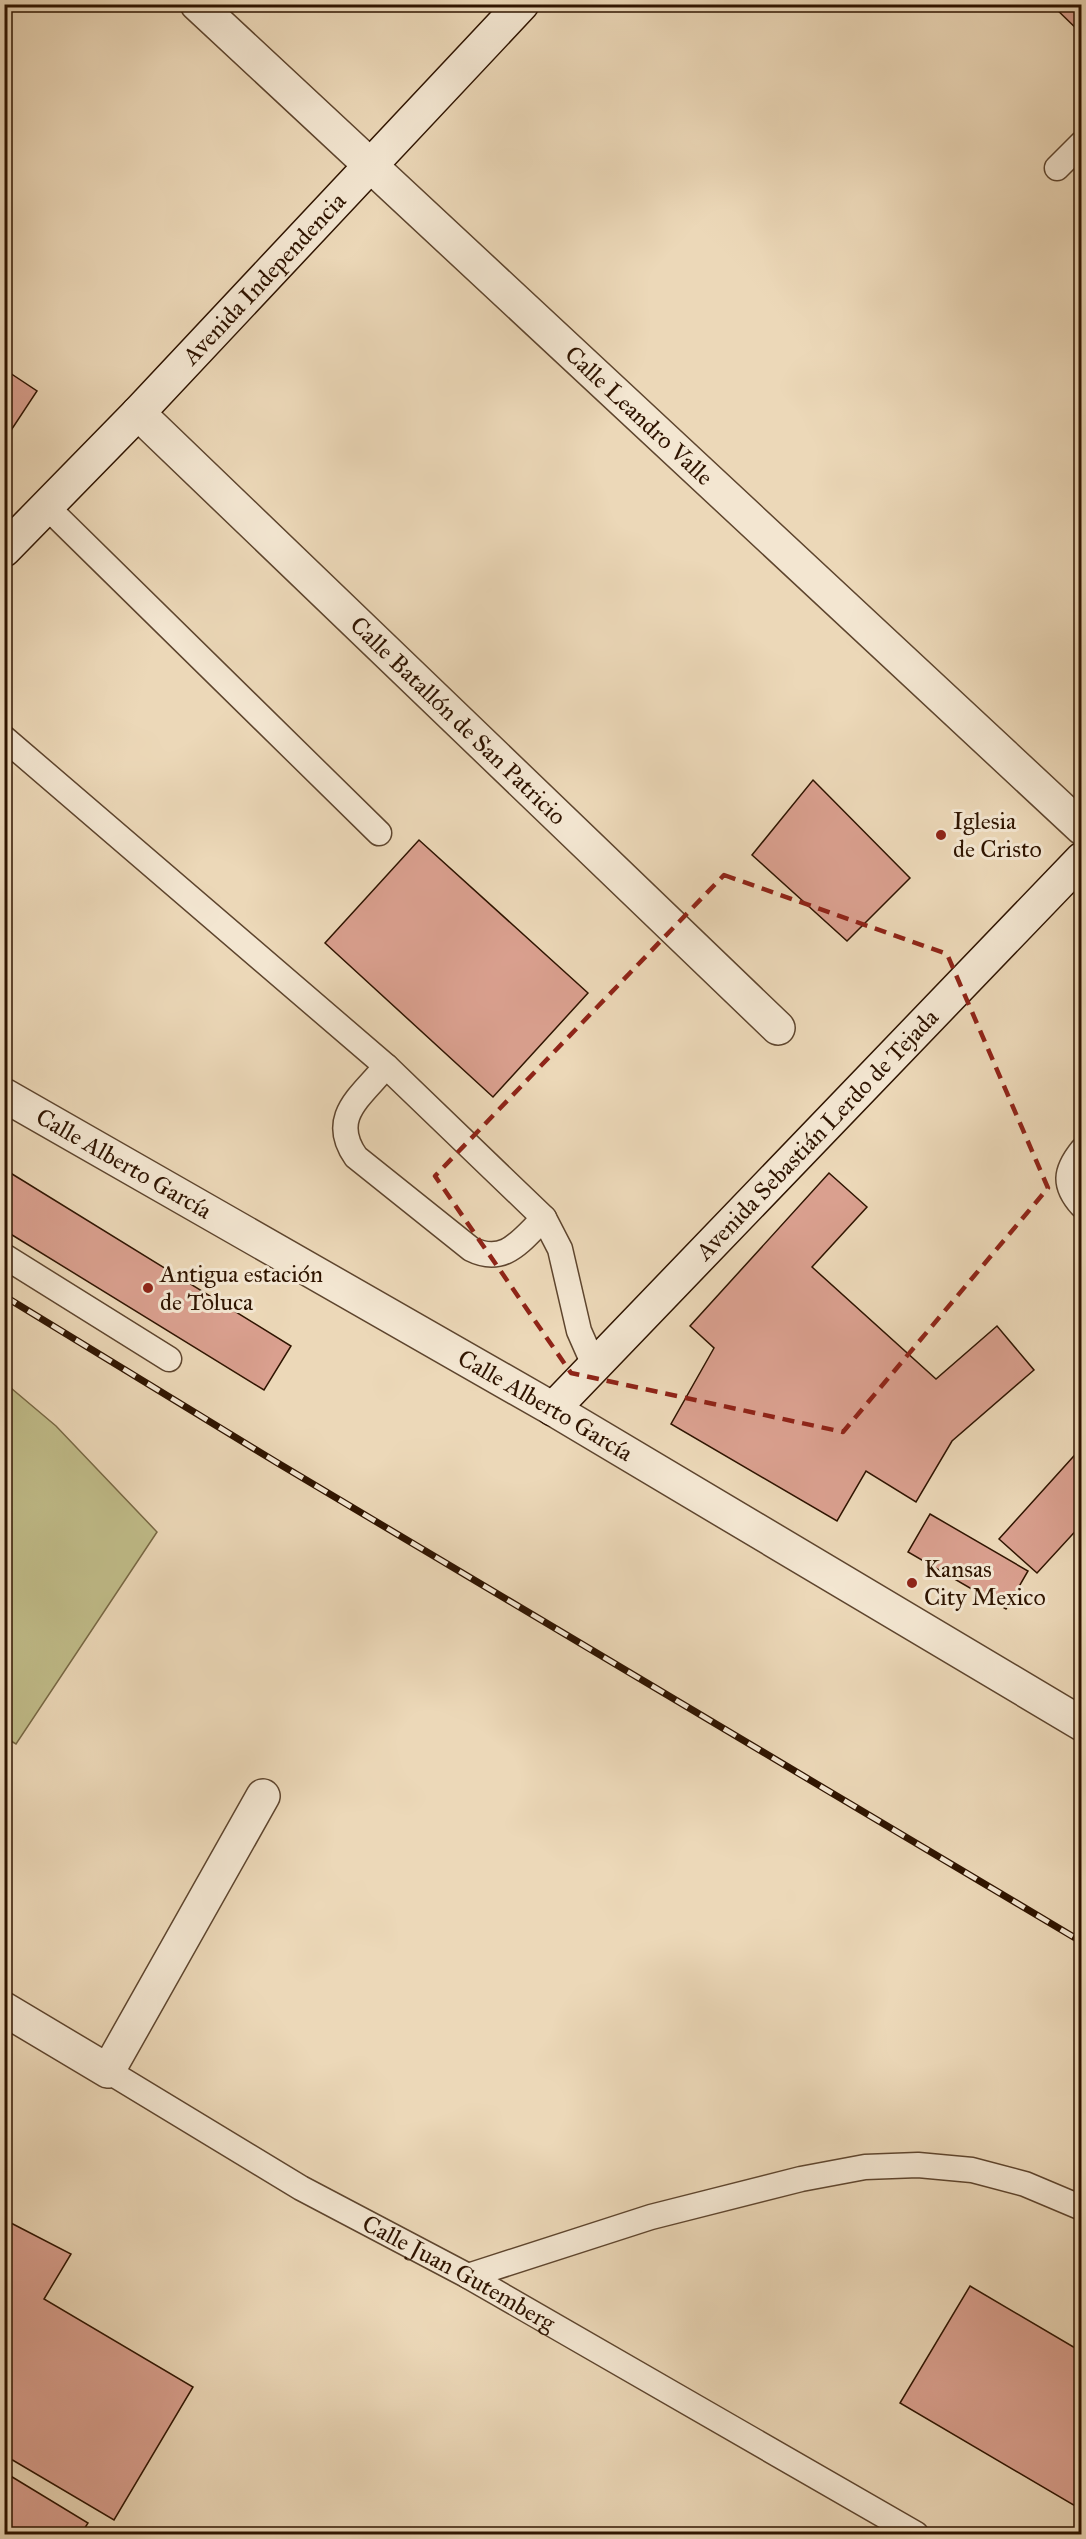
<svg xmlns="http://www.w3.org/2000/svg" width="1086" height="2539" font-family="'IM FELL Great Primer',serif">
<rect width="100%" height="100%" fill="#ecd8b8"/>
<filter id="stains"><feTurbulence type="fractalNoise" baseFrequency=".00333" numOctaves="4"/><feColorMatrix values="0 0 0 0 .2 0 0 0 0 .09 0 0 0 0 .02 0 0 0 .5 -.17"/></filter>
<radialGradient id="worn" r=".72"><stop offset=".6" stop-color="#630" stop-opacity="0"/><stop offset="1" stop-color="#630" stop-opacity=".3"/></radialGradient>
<path fill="#c0bc89" stroke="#786844" stroke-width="1.5" d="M5 1383 56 1426 157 1532 16 1744 4 1737Z"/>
<path fill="#daa08f" stroke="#2f1400" stroke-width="1.5" d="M1051 4H1082V34Z
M4 369 37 391 4 441Z
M813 780 910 878 847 941 752 855Z
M419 840 588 993 493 1097 325 943Z
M4 1169 291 1346 264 1390 4 1230Z
M829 1173 867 1207 812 1267 936 1379 997 1326 1034 1370 952 1441 916 1502 866 1471 837 1521 671 1424 714 1348 690 1326Z
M1082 1447V1524L1037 1573 999 1539Z
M930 1514 1028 1571 1006 1609 908 1552Z
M9 2222 71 2254 44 2299 193 2387 114 2520 4 2455V2227Z
M970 2286 1082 2352V2510L900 2403Z
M4 2472 88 2523 81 2534H4Z"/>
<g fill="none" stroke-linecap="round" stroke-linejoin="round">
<g stroke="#5e452e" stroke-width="27">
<g id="service">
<path d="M1057 168 1082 143"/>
<path d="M47 507 379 833"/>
<path d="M4 738 386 1066 544 1218 560 1249 579 1331 594 1365"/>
<path d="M386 1066C361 1097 328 1117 356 1157L471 1249C505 1266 521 1240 544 1218"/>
<path d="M1082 1150C1065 1171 1063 1185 1082 1206"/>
<path d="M4 1256 169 1359"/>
<path id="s1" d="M108 2071 301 2188 468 2276 916 2534"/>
<path d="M468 2276 651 2217 801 2179 865 2167 918 2165 972 2170 1025 2184 1082 2208"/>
</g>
</g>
<g stroke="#5e452e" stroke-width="36">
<g id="minor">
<path id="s2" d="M197 4 1082 828"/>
<path id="s3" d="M138 413 778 1028"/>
<path id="s4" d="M4 1095 553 1409 1082 1724"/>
<path d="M4 2009 108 2071 263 1796"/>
</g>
</g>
<g stroke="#2f1400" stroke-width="36">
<g id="secondary">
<path id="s5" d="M4 550 138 413 522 4"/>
<path id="s6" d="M553 1409 1082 859"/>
</g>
</g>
<use href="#service" stroke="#f3e6d1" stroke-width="24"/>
<use href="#minor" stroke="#f3e6d1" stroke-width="33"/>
<use href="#secondary" stroke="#f3e6d1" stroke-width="33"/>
<g stroke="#2f1400" stroke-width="7">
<path id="rail" d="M4 1296 276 1462 1082 1942"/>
</g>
<use href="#rail" stroke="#f3e6d1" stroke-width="4.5" stroke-dasharray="14" stroke-linecap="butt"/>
</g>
<path fill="none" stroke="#8f2418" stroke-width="4.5" stroke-dasharray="12 8" stroke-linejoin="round" d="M724 875 947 954 1048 1188 843 1432 571 1373 435 1176Z"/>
<g fill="#8f2418" stroke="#f3e6d1" stroke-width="2">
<circle cx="941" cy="835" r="6"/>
<circle cx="148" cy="1288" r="6"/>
<circle cx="912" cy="1583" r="6"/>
</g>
<g text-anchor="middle" stroke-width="6" stroke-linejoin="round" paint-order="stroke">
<g font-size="24" fill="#2f1400" stroke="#f3e6d1">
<text dy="8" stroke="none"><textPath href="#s5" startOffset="376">Avenida Independencia</textPath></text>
<text dy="8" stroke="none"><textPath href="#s2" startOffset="604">Calle Leandro Valle</textPath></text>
<text dy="8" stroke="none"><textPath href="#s3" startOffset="444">Calle Batallón de San Patricio</textPath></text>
<text dy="8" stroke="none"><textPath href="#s6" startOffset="381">Avenida Sebastián Lerdo de Tejada</textPath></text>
<text dy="8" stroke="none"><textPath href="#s4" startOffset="138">Calle Alberto García</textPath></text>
<text dy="8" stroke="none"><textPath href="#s4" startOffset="624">Calle Alberto García</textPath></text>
<text dy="8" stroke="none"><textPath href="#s1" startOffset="405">Calle Juan Gutemberg</textPath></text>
</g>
<g font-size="24" fill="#2f1400" stroke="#f3e6d1" text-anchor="start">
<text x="953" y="829">Iglesia<tspan x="953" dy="28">de Cristo</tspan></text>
<text x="160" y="1282">Antigua estación<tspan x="160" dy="28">de Toluca</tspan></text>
<text x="924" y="1577">Kansas<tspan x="924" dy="28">City Mexico</tspan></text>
</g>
</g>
<rect width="1086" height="2539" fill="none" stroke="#ecd8b8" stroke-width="24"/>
<rect x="6" y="6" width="1074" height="2527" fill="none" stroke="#2f1400" stroke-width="3"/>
<rect x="12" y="12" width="1062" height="2515" fill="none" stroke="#2f1400" stroke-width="1.5"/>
<rect width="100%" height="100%" filter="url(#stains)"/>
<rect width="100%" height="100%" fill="url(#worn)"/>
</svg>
